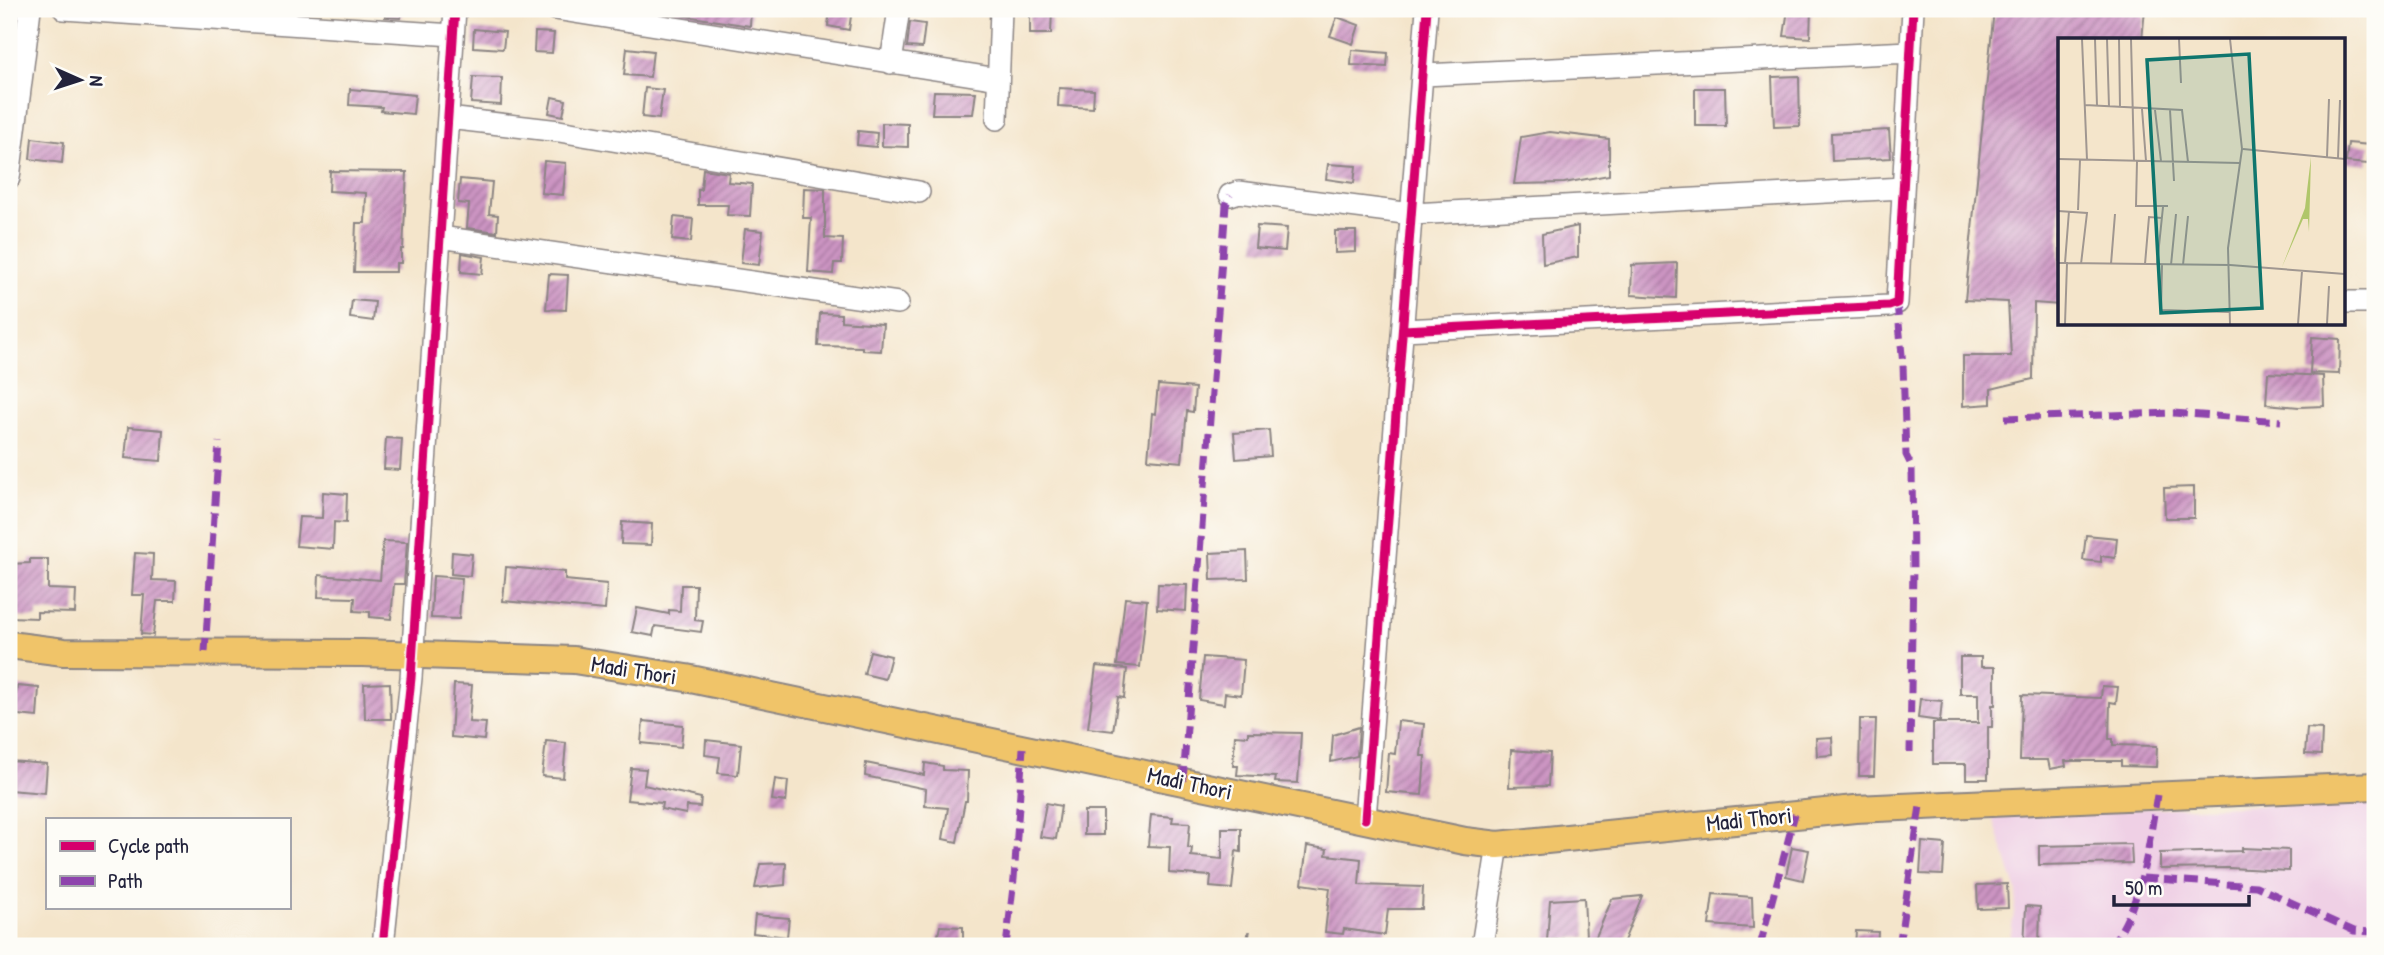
<svg xmlns="http://www.w3.org/2000/svg" width="2384" height="955" font-family="'Patrick Hand',sans-serif">
<defs>
<pattern id="building-hatch" width="6" height="6" patternUnits="userSpaceOnUse" patternTransform="scale(1.75)"><rect width="6" height="6" fill="#cc94c2"/><path d="M-1 1l2-2M0 6l6-6M5 7l2-2" fill="none" stroke="#a5789f"/></pattern>
</defs>
<rect width="100%" height="100%" fill="#fdfcf7"/>
<filter id="ink" filterUnits="userSpaceOnUse"><feTurbulence type="fractalNoise" baseFrequency=".0143" numOctaves="2"/><feDisplacementMap in="SourceGraphic" scale="14" xChannelSelector="R" yChannelSelector="G"/><feConvolveMatrix kernelMatrix="1 2 1 2 8 2 1 2 1" color-interpolation-filters="sRGB"/></filter>
<filter id="wash" filterUnits="userSpaceOnUse"><feTurbulence type="fractalNoise" baseFrequency=".00686" numOctaves="4" result="noise"/><feDisplacementMap in="SourceGraphic" scale="28" xChannelSelector="R" yChannelSelector="G"/><feGaussianBlur stdDeviation="1.57" result="paint"/><feColorMatrix in="noise" values="0 0 0 0 0 0 0 0 0 0 0 0 0 0 0 0 0 1.4 0 .05"/><feComposite in="paint" operator="in"/></filter>
<g filter="url(#wash)">
<rect width="100%" height="100%" fill="#f4e5cb"/>
<path fill="#efd0e5" d="M2375 803V946H2009L2017 892 1991 812Z"/>
<g id="blocks">
<path fill="url(#building-hatch)" d="M385 9H402L401 18 385 17Z
M673 9H751L750 26 673 14Z
M830 9H852L849 30 828 26Z
M1030 9H1052L1051 34H1030Z
M1788 9H1811L1810 38 1784 36Z
M1994 9H2145L2142 40H2060V305L2034 303 2033 379 1991 389V404L1963 406V356H2011L2008 302 1965 300Z
M1337 17 1359 25 1353 44 1330 36Z
M910 22 925 24 922 48 907 47Z
M474 29 505 32 503 49 473 47Z
M535 32 554 33 552 53 534 52Z
M627 48 653 51 650 77 624 75Z
M1352 50 1388 53 1387 67 1351 65Z
M1799 76 1800 126 1774 127 1772 77Z
M473 77 502 78 501 105 471 103Z
M645 88 663 90 659 119 642 117Z
M1059 88 1094 90 1093 108 1058 106Z
M1695 88H1725L1726 126H1695Z
M350 89 415 95 413 114 381 111 382 107 349 105Z
M934 91 976 92 973 114H932Z
M552 97 566 100 563 116 549 113Z
M882 123 908 124V147L882 146Z
M1889 130 1891 158 1832 161 1831 133Z
M858 131 877 133 876 147 857 145Z
M1550 132 1609 139V175L1564 183 1514 184 1521 137Z
M32 138 64 142 62 163 30 159Z
M2348 143 2370 145 2368 164 2346 162Z
M544 161 566 163 563 195 541 193Z
M1328 164 1356 166 1354 183 1326 179Z
M703 169 729 173 728 182 752 184 750 216 727 215 728 205H698V190H701Z
M330 171 407 172 403 249H401V263H396V272H354L356 223H365L366 193 329 191Z
M460 179 492 182 489 214 498 215 497 232 467 228 469 204 458 203Z
M804 188 825 189V238L843 239 842 263H834L833 274 808 272 811 218H803Z
M674 217 693 219 691 242 672 240Z
M1257 226 1287 228 1285 251 1255 248Z
M1578 226V257L1543 264 1542 234Z
M745 229 763 231 759 265 741 263Z
M1335 231H1356V252L1335 253Z
M462 253 484 257 482 274 461 272Z
M1677 263 1676 298 1631 295 1632 265Z
M549 274 568 275 566 310 546 309Z
M352 300 375 302 373 321 350 318Z
M820 313 841 314V321L883 324 881 351 862 350V347L818 346Z
M2312 337 2340 339 2339 374 2310 373Z
M2268 373 2323 376 2324 406 2299 407 2266 404Z
M1158 385 1195 388 1193 412 1187 411 1182 462 1148 459 1152 413 1155 414Z
M128 427 163 430 161 461 125 458Z
M1269 430 1271 456 1236 459 1234 433Z
M386 438 402 439 400 470 384 469Z
M2194 487V518H2165L2164 488Z
M323 492 347 494 346 523 334 522 333 549 296 546 299 517 322 518Z
M622 522 652 524 651 545 621 544Z
M2086 535 2117 538 2115 558 2101 556V562L2083 560Z
M383 541 407 542 404 584H394L391 619 370 617V612L354 611 355 598 318 597 319 575 380 580Z
M1247 551 1248 579 1211 580 1210 553Z
M452 552 472 554 470 576 451 574Z
M135 553 153 554 152 580 176 581 175 601H157L153 635 141 634 144 595H132Z
M30 559H48V589L76 590 75 613 37 612V618L9 617V564L30 563Z
M506 567 565 572V580L607 584 605 610 503 601Z
M433 576 462 578 459 619 431 618Z
M1158 584 1187 585 1186 611 1157 609Z
M681 585H696L695 620 703 621 701 632 655 626 653 636 632 632 637 608 669 614V610L680 611Z
M1125 598 1147 600 1140 667 1117 665Z
M870 651 891 656 885 679 864 674Z
M1203 657 1244 660 1241 695 1225 693 1224 704 1199 700Z
M1960 657H1981V667H1995V705H1992V727H1988V779H1966V764H1933V723H1978V694H1960Z
M1096 666 1127 669 1124 698 1118 697 1113 731 1088 728Z
M390 683 391 719H365L364 684Z
M454 684 472 685 469 722 486 723 484 740 451 737Z
M17 686 39 688 37 717 9 714V693L16 694Z
M2102 686 2118 687 2116 703 2110 702 2109 739H2113V745L2157 746 2156 767 2121 766V761H2065L2066 766 2050 769 2048 760H2020L2022 695 2101 698Z
M1920 699 1942 701 1940 721 1918 718Z
M1860 719H1876L1874 776H1859Z
M643 721 683 725 681 747 641 743Z
M1398 721 1424 724 1421 756H1425L1422 795 1386 792 1389 753 1395 754Z
M1359 727 1357 756 1331 762 1333 735Z
M2307 728 2322 729 2321 755 2305 754Z
M1248 732 1301 733 1298 783 1275 782 1276 777 1237 775 1238 766H1233L1235 735 1248 736Z
M1832 737 1833 755 1817 756 1816 738Z
M706 740 741 744 738 775 718 773 720 757 705 755Z
M546 741 566 743 563 778 542 776Z
M1511 750 1550 753 1548 786 1509 787Z
M9 761 47 764 45 793 9 790Z
M866 763 924 775 925 763 943 766V770L968 771 967 801H965L957 842 943 839 948 808 925 806 926 789 865 776Z
M631 768 646 769 644 785 701 798 700 807 687 806 686 814 661 809 662 803 627 800Z
M775 779 788 781 786 802 772 800Z
M1046 803 1061 806 1056 839 1040 837Z
M1084 811H1103V835H1084Z
M1151 815 1173 817 1172 822 1190 823 1188 848H1192L1191 856 1222 859V828H1241V852L1236 851 1232 889 1210 887 1211 876 1169 873 1170 847 1148 846Z
M1922 842 1945 844 1943 875 1920 874Z
M2131 844 2132 863 2039 865V846Z
M1307 846 1327 849 1326 855 1361 859 1359 885 1423 887 1422 909H1388L1385 935 1344 929 1343 934 1325 932 1330 888 1302 884Z
M1792 847 1809 850 1803 880 1786 876Z
M2242 848 2289 850V871L2228 868 2160 869V853L2242 851Z
M786 863 785 885 755 888 760 864Z
M2007 884 2008 908 1978 909 1977 885Z
M1713 894 1752 897 1753 928 1709 925Z
M1642 896 1622 946H1592L1612 899Z
M1584 898 1586 937 1547 941 1550 900Z
M2026 906 2040 907 2039 946H2024Z
M755 915 789 918 787 937 753 933Z
M940 926 963 927V941L937 940Z
M1856 931 1878 932 1877 946H1855Z"/>
</g>
</g>
<g filter="url(#ink)">
<use href="#blocks" fill-opacity="0" stroke="#8b8483" stroke-width="2"/>
<g fill="none" stroke-linecap="round" stroke-linejoin="round">
<g stroke="#8b8483" stroke-width="24">
<path id="minor" d="M64 9 453 35
M555 9 998 79
M891 63 899 9
M1424 75 1910 52
M448 118 559 131 919 192
M997 119 1001 9
M9 178 30 9
M1230 195 1239 192 1412 214 1903 188
M440 237 898 303
M2344 302H2375
M1403 330 1889 306 1897 303 1913 9
M1365 819 1427 9
M383 946 411 678 455 9
M1482 946 1498 845"/>
</g>
<g stroke="#8b8483" stroke-width="30">
<path id="major" d="M9 645 64 652 362 653 574 660 686 678 1465 841 1498 845 1855 809 2375 786"/>
</g>
<path stroke="#8b8483" stroke-width="3.5" stroke-dasharray="5 5" stroke-linecap="butt" d="M1247 946 1249 931"/>
<use href="#minor" stroke="#fff" stroke-width="21"/>
<use href="#major" stroke="#f0c469" stroke-width="26"/>
<path stroke="#8e44ad" stroke-width="7" stroke-dasharray="14 7" stroke-linecap="butt" d="M1897 303 1903 365 1906 455 1912 467 1913 567 1910 752
M2005 418 2173 413 2281 421
M205 652 219 442
M1183 781 1226 205 1230 195
M2143 878 2256 886 2354 931 2375 932
M1006 946 1014 879 1023 748
M1760 946 1795 814
M1899 946 1920 806
M2110 946C2142 907 2149 844 2157 795"/>
<g stroke="#fdfcf7" stroke-width="13">
<path id="cycleway" d="M1403 330 1889 306 1897 303 1913 9
M1365 819 1427 9
M383 946 411 678 455 9"/>
</g>
<use href="#cycleway" stroke="#d6006c" stroke-width="9"/>
</g>
</g>
<g text-anchor="middle" stroke-width="5" stroke-linejoin="round" paint-order="stroke">
<g font-size="23" fill="#22223b" stroke="#fdfcf7">
<text transform="translate(634 670) rotate(9)" y="8">Madi Thori</text>
<text transform="translate(1190 783) rotate(12)" y="8">Madi Thori</text>
<text transform="translate(1749 819) rotate(-6)" y="8">Madi Thori</text>
</g>
</g>
<g transform="translate(2058 38)">
<rect width="287" height="287" fill="#f4e5cb"/>
<path d="M253 119 251 194 250 181H245L224 229 247 170Z" fill="#b0c66a"/>
<path fill="none" stroke="#a09791" stroke-width="2" d="M24 1 29 122M37 1 39 68M49 1 51 69M61 1 62 70M73 1 76 123M121 1 123 45M27 67 124 72 130 124M84 71 88 123M97 72 103 123M112 72 116 143M185 111 287 121M269 119 271 61M280 120 282 62M0 121 182 125M79 123 78 168H110M20 172 22 122M0 173 29 175 23 226M0 225H9L7 286M7 225 11 173M9 225 172 227 287 236M53 226 57 176M87 226 91 179 104 180M99 227 105 169M104 227 103 272 171 274M113 227 118 176M125 227 130 178M172 286 170 210 184 111 172 1M240 286 244 233M269 286 271 248"/>
<path fill="#0f766e" fill-opacity="0.15" stroke="#0f766e" stroke-width="3.5" d="M191 16 204 270 103 275 89 22Z"/>
<rect width="287" height="287" fill="none" stroke="#22223b" stroke-width="3.5"/>
</g>
<rect width="2384" height="955" fill="none" stroke="#fdfcf7" stroke-width="35"/>
<rect x="46" y="818" width="245" height="91" fill="#fdfcf7" stroke="#a5a5ac" stroke-width="2"/>
<rect x="60" y="841" width="35" height="10" fill="#d6006c" stroke="#a5a5ac" stroke-width="2"/>
<text x="108" y="853" font-size="21" fill="#22223b">Cycle path</text>
<rect x="60" y="876" width="35" height="10" fill="#8e44ad" stroke="#a5a5ac" stroke-width="2"/>
<text x="108" y="888" font-size="21" fill="#22223b">Path</text>
<g transform="translate(80 80) rotate(93)" stroke="#fdfcf7" stroke-width="5" paint-order="stroke">
<path d="M0-5L12 26L0 18L-12 26Z" fill="#22223b"/>
<text y="-10" font-size="19" font-weight="bold" text-anchor="middle" fill="#22223b">N</text>
</g>
<path d="M2114 895v10h135v-10" fill="none" stroke="#22223b" stroke-width="3.5"/>
<text x="2125" y="895" font-size="21" fill="#22223b" stroke="#fdfcf7" stroke-width="5" paint-order="stroke">50 m</text>
</svg>
